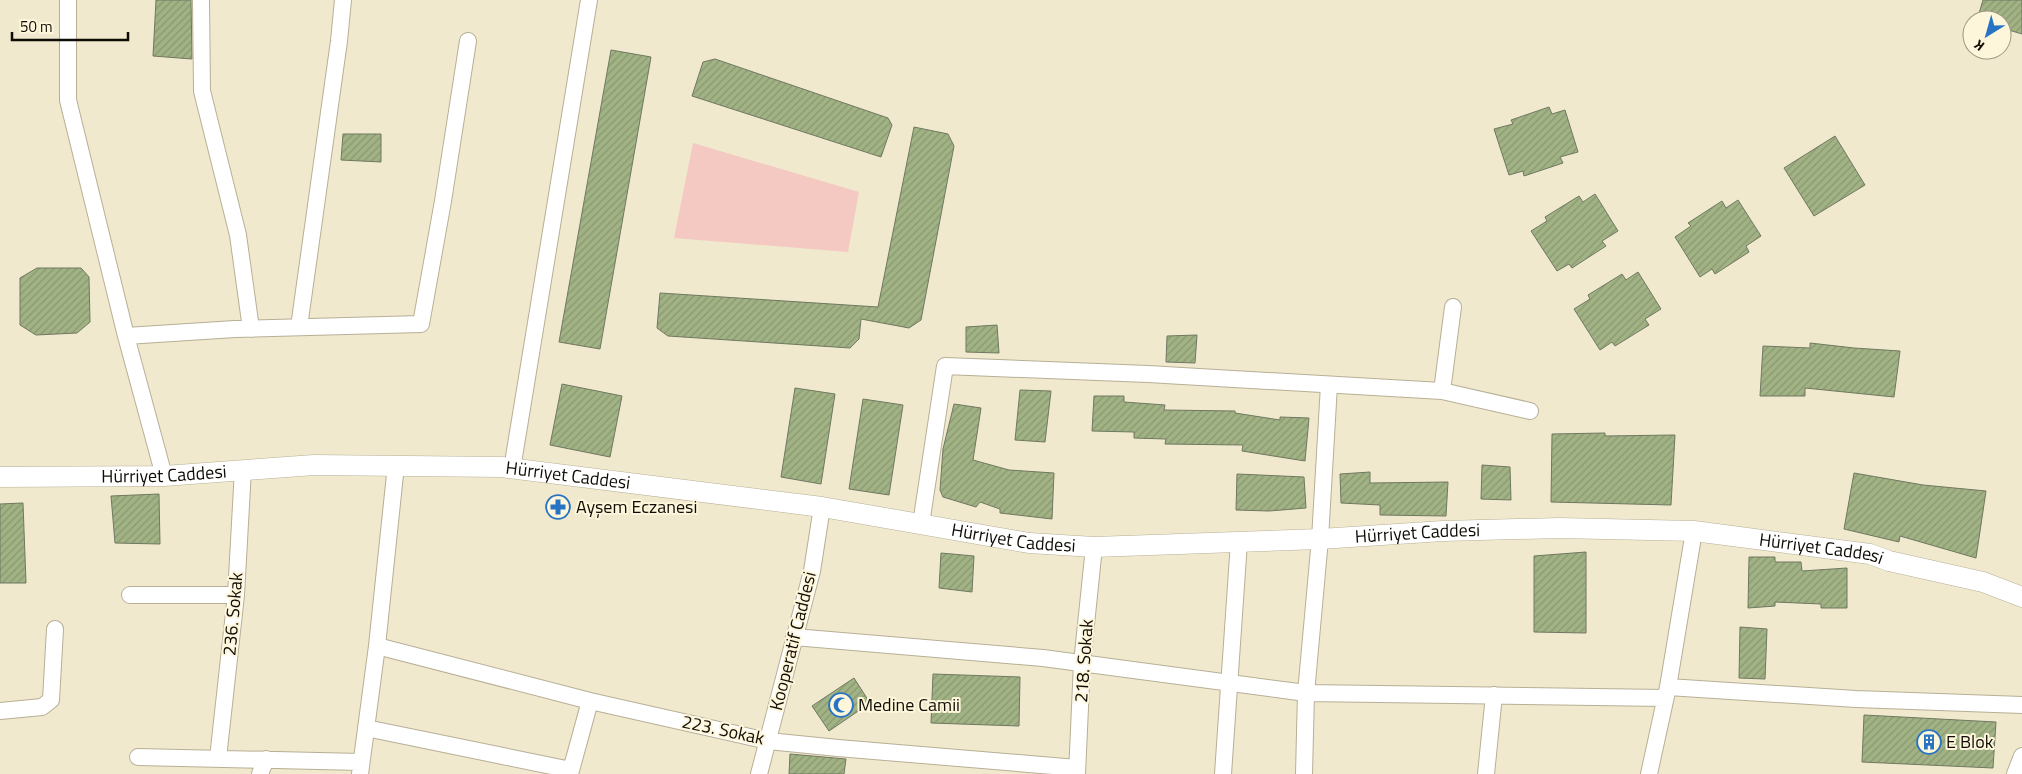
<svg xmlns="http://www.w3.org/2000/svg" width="2022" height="774" font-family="'Titillium Web',sans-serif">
<defs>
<pattern id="building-hatch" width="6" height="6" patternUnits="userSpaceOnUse" patternTransform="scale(1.25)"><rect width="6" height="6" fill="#a1b284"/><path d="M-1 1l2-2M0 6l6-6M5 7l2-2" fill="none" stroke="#899870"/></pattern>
</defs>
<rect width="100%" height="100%" fill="#f1e9ce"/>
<path fill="#f3c9c2" d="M693 143 859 192 848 252 674 238Z"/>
<path fill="url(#building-hatch)" stroke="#6f7861" d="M156 0H191L192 59 153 56Z
M1983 0H2022V34L2002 28V20H1977Z
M611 50 651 57 600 349 559 342Z
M715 59 888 118 892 125 881 157 692 96 703 62Z
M1549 107 1552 114 1565 110 1578 152 1560 157 1563 163 1524 176 1523 171 1509 175 1494 129 1513 124 1511 120Z
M914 127 948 134 954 146 921 320 909 328 861 319 859 339 850 348 668 336 657 328 660 293 878 307Z
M343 134H381V162L341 160Z
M1835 136 1865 185 1814 216 1784 168Z
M1595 194 1618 231 1602 241 1606 246 1572 268 1569 264 1557 271 1531 231 1547 221 1545 217 1579 196 1583 202Z
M1738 200 1761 236 1746 246 1749 252 1715 274 1712 269 1700 277 1675 237 1691 226 1688 223 1722 201 1726 208Z
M37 268H81L89 277 90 322 77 333 36 335 20 325V278Z
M1638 272 1661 309 1645 319 1649 325 1615 346 1612 342 1600 350 1574 309 1590 299 1588 295 1622 274 1626 280Z
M997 325 999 353 966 352V327Z
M1197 335 1195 363 1166 362 1167 336Z
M1810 343 1854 348 1900 351 1894 397 1805 388V396H1760L1763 346 1810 348Z
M562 384 622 396 610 457 550 445Z
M795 388 835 394 821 484 781 477Z
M1020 390 1051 391 1045 442 1015 440Z
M1094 396H1124V402L1165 405 1164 410 1235 411V413L1280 420V417L1309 418 1305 461 1242 451 1243 445 1165 444 1166 439 1134 438V432L1092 431Z
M863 399 903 405 889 495 849 489Z
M954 404 981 408 973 460 1009 470 1054 473 1052 519 1000 513V509L980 502 976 507 943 497 940 490 943 449Z
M1605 433V436L1675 435 1671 505 1551 502 1552 434Z
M1482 465 1510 467 1511 500 1481 499Z
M1370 472V483L1448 482 1446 516 1380 515V505L1341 503 1340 474Z
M1854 473 1923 485 1986 491 1976 558 1900 536 1899 542 1844 529Z
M1237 474 1304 477 1306 508 1269 511 1236 510Z
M159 494 160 544 115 543 111 496Z
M23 503 26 583H0V504Z
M1586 552V633L1534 632V556Z
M941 553 974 556 972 592 939 588Z
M1749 557H1775V562H1801L1802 571 1847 568V608H1821V604L1775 602V606L1748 608Z
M1740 627 1767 629 1765 679 1739 678Z
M933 674 1020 677 1019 726 931 723Z
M854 678 870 703 829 731 812 706Z
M1864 715 1996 722 1993 768 1862 762Z
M790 754 846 759 844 774H789Z"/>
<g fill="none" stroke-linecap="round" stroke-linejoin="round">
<g stroke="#b7af96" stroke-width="18">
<path id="minor" d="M68 0V100L126 336 164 476
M201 0 202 91 238 235 251 329
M299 327 339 41 343 0
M126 336 235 329 421 324 443 201 468 41
M1442 391 1453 307
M512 469 589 0
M921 524 945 366 1148 374 1442 391 1530 411
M130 595H236
M794 637 1043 658 1306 693 1665 698
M377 646 590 701 768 741 838 748 1077 768
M1668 687 1856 699 2022 705
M0 711 42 707 51 700 55 629
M366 728 571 770
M138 757 361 762
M218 758 236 595 243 469
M260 774 266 759
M360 774 377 646 396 465
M570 774 590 701
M759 774 812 571 822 507
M1077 774 1082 663 1094 547
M1223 774 1239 542
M1304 774 1306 693 1320 539 1329 385
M1486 774 1494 695
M1649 774 1668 687 1694 531
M2015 774 2022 756"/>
</g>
<g stroke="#b7af96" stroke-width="21">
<g id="tertiary">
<path id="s1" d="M0 477 164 476 314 465 501 467 822 507 1029 543 1094 547 1320 539 1443 531 1559 528 1694 531 1870 554 1889 561 1983 582 2022 597"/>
</g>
</g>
<use href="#minor" stroke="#fff" stroke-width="16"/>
<use href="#tertiary" stroke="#fff" stroke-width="20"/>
</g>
<defs>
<g id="pharmacy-ring" transform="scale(1.25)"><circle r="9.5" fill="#fef6db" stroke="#2774c4" stroke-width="1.5"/><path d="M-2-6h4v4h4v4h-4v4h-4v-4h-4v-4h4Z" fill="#2774c4"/></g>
<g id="mosque-ring" transform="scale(1.25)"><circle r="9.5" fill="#fef6db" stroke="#2774c4" stroke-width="1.5"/><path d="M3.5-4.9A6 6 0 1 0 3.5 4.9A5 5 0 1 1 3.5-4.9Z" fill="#2774c4"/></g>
<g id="building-ring" transform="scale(1.25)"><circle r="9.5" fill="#fef6db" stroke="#2774c4" stroke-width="1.5"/><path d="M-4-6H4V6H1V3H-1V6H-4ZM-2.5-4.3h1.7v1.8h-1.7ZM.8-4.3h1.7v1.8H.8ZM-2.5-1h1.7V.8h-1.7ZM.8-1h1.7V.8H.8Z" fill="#2774c4"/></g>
</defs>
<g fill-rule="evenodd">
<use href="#pharmacy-ring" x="558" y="507"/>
<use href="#mosque-ring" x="841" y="705"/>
<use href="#building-ring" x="1929" y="742"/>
</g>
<g text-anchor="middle" stroke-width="4" stroke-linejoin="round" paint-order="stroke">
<g font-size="18" fill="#0f0c05" stroke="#fef6db">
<text dy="6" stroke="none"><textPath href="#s1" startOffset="164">Hürriyet Caddesi</textPath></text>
<text dy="6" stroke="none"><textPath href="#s1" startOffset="569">Hürriyet Caddesi</textPath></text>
<text dy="6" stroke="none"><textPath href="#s1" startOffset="1424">Hürriyet Caddesi</textPath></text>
<text dy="6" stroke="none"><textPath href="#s1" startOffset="1019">Hürriyet Caddesi</textPath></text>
<text dy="6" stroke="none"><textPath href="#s1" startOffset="1829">Hürriyet Caddesi</textPath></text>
<text transform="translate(233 614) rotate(-85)" y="6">236. Sokak</text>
<text transform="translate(793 641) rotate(-76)" y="6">Kooperatif Caddesi</text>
<text transform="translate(1084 661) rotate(-86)" y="6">218. Sokak</text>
<text transform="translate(723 730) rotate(12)" y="6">223. Sokak</text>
</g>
<g font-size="18" fill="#0f0c05" stroke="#fef6db" text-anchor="start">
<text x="576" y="513">Ayşem Eczanesi</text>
<text x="858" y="711">Medine Camii</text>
<text x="1946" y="748">E Blok</text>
</g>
</g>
<g transform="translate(1987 35) rotate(217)"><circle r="24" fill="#fef6db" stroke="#9e9885"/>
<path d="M0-4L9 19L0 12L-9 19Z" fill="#2774c4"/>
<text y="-8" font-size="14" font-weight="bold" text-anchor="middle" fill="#0f0c05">K</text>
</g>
<path d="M12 32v8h116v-8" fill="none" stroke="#0f0c05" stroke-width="2.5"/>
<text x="20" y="32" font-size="15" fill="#0f0c05" stroke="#fef6db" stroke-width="4" paint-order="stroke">50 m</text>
</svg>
